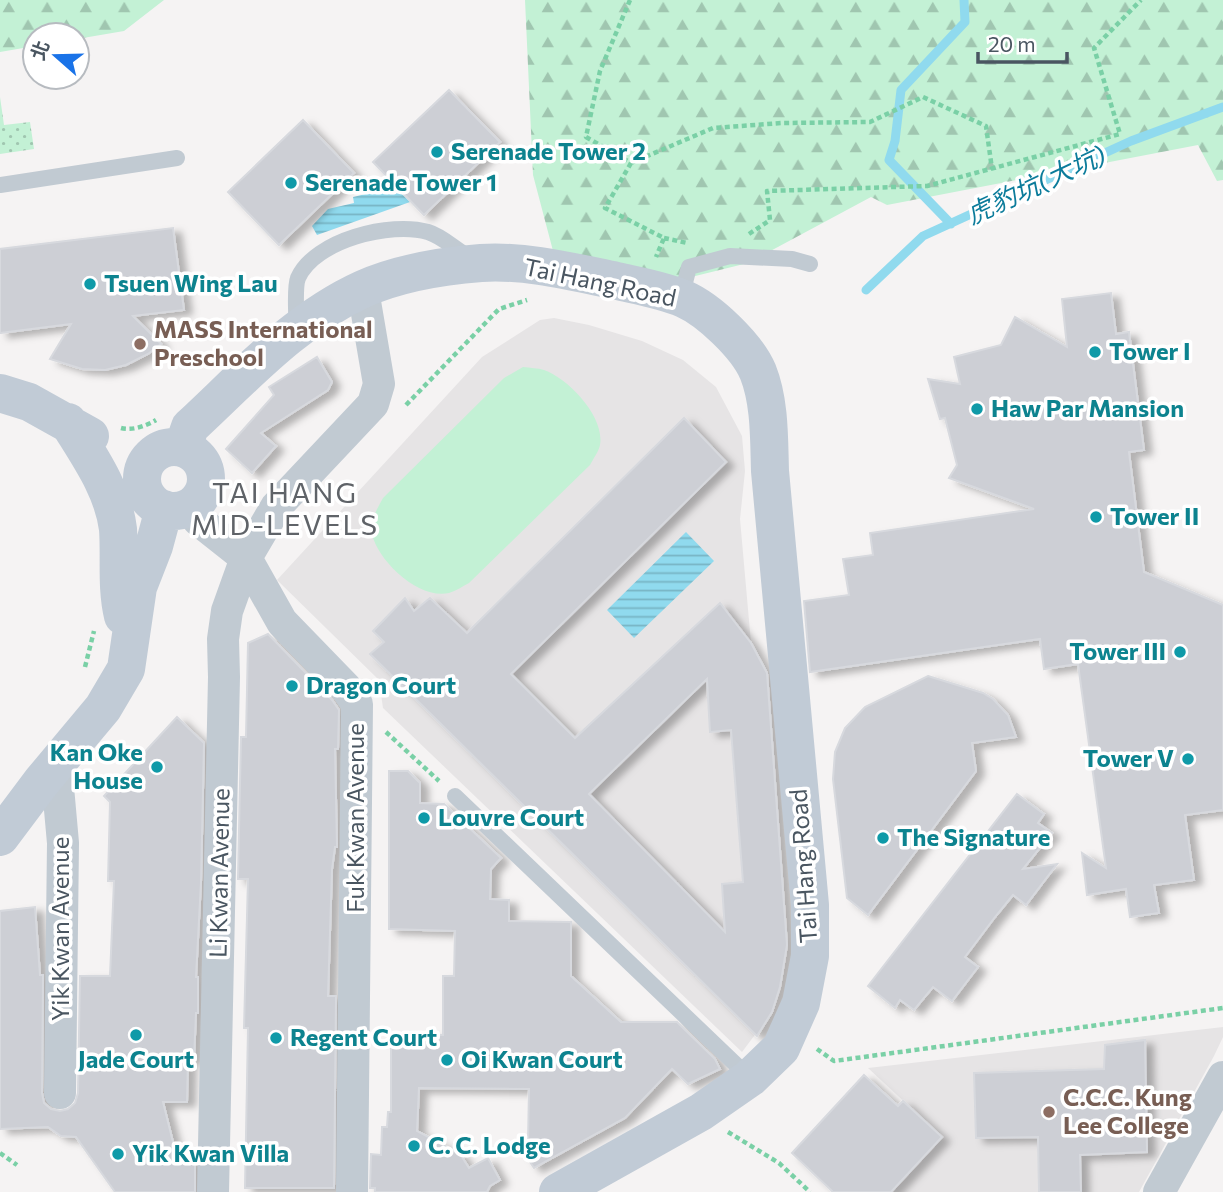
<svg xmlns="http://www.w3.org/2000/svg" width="1223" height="1192" font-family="Commissioner,'Noto Sans TC',sans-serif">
<defs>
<pattern id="forest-firs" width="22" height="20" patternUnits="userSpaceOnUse" patternTransform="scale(1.75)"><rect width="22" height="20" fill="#c3f1d5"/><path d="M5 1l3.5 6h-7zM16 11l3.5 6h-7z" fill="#a0c6b0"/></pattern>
<pattern id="park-dots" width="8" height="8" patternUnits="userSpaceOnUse" patternTransform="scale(1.75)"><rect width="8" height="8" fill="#c3f1d5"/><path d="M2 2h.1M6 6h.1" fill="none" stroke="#a0c6b0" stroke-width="1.8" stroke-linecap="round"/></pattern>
<pattern id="water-rules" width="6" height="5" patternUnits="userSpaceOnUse" patternTransform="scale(1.75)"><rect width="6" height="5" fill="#90daee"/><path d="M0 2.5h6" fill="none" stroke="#78b4c4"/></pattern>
<filter id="shadow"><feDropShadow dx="8" dy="4.5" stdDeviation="3.5" flood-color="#0004"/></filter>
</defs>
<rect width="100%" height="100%" fill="#f5f3f3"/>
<path fill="#e6e4e5" d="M554 318 589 325 642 341 683 360 716 387 742 436 745 471 740 519 751 643 762 664 769 691 787 945 780 987 772 1012 742 1052 383 708 379 680 277 580 482 357 540 320Z
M1223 1027V1037L1214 1056 1139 1192H891L942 1137 868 1068Z"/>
<path fill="#c3f1d5" d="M523 367C530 368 538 368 544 370 569 379 605 417 600 445 599 451 593 459 590 465L469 583C463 586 456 591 449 593 419 600 378 561 372 534 370 520 377 509 383 498L504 378Z"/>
<path fill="url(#forest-firs)" d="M0 0H164L124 31 77 39V35H35V46L0 52Z
M525 0H1223V180L1217 181 1198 145 887 205 871 197 748 263 667 283 557 266 533 175Z"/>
<path fill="url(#park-dots)" d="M0 97 4 125 30 122 34 149 0 154Z"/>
<path fill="url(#water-rules)" d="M395 187 410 202 317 235 312 226 328 209 354 203 353 197Z
M686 532 714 561 634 638 607 610Z"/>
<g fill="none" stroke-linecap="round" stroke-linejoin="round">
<path stroke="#90daee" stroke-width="9" d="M951 224 889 160 895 141 901 90 965 22 964 0
M866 290 923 236 1131 141 1223 107"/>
</g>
<path fill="#cdcfd5" stroke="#d7d9de" stroke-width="2" fill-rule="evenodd" filter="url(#shadow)" d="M449 90 500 142 424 215 373 162Z
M303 120 354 173 279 245 228 192Z
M173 228 184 310 133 316 161 344 148 354 126 365 105 370 82 369 50 359 71 324 0 333V249Z
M1111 293 1116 334 1129 332 1144 450 1129 452 1144 572 1223 605V810L1185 815 1194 880 1154 885 1159 913 1130 917 1126 889 1087 895 1082 853 1106 868 1078 664 1044 669 1040 639 810 672 804 601 849 595 843 559 873 555 870 533 1034 509 949 478 957 465 945 418 940 419 928 379 960 384 954 357 1001 345 1015 317 1067 347 1062 299Z
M317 357 332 382 328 390 261 433 276 446 252 473 226 449 274 395 269 387Z
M684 418 726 462 511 674 575 738 720 603 751 643 767 673 787 945 780 987 772 1012 757 1036 370 654 384 642 373 631 405 598 414 611 430 598 467 633ZM707 679 710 732 731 730 743 882 722 884 725 932 589 794Z
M268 634 332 700 339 710 338 749H335L337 847H335L332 869 328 996H336L334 1188H245L248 1028H244L248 879H238L241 737H246L248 643Z
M928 676 983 693 993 699 1008 715 1016 737 972 743 976 771 868 915 847 898 833 779 835 752 845 728 865 707Z
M177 717 204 743 201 882 196 977H198V1013H196L194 1059H188L187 1102H163L177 1158H195V1192H115L76 1137 61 1136 48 1127 0 1129V911L35 907 40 975H43L42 1093 44 1103 51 1109 60 1111 68 1109 75 1103 78 1093 80 976H110L114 881H108L110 802 104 796Z
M389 771H408L420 783V803L444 804 501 858 491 869 490 899 509 900V921L571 922V976L621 1022H677L715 1059 720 1069 688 1084 672 1069 625 1118 534 1168 522 1150 528 1143 529 1089 419 1088 417 1131 460 1154 469 1168 488 1158 500 1180 490 1186 487 1192H375V1188H370L371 1154 381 1155 382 1127H387L388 1112H391V1035H443V976H454L455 931 389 929Z
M1017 794 1044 814 1038 823 1052 833 1023 869 1057 864 1026 905 1013 895 995 917 965 957 978 967 952 1001 933 987 914 1010 900 1000 895 1008 868 986Z
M1145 1040 1147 1152 1080 1155 1081 1192H1039L1038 1137 976 1138 974 1073 1104 1069 1105 1045Z
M864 1075 898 1106 903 1101 942 1137 891 1192H833L792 1153Z"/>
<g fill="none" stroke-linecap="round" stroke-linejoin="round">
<path stroke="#7ad0a6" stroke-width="4.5" stroke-dasharray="5 3.5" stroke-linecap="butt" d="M630 0 600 71 586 137 631 163 713 128 782 123 870 122 923 97 986 126 992 169
M631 163 605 208 664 238 656 257
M749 234 770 220 767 191 927 186 1120 134 1094 48 1141 0
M664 238 687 243
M406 405 499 309 527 300
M121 428C132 431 146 426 156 420
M85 667 94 631
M386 732 439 781
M817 1049 834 1061 1223 1008
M728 1132 779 1163 810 1192
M0 1153 17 1165"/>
<path stroke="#c1cad2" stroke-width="16" d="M0 185 177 158
M681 298 689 267 730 256 792 259 810 264
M296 326C297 314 294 288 298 278 315 240 391 221 428 232 442 236 456 250 469 257
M455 796 750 1078"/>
<path stroke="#c1cad2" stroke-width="32" d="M189 508 198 520 246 558 282 622 346 688 357 704 352 1192
M56 765 63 843 60 1093
M213 1192 224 677 223 639 227 611 246 558 276 507 373 404 379 384 363 290
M1159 1192 1223 1077"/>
<path stroke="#c1cbd6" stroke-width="38" d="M0 393 29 402 90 436
M68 422C89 456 113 489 118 529 120 558 116 587 123 616
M142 479a32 32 0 1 1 64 0a32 32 0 1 1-64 0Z
M183 447 190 427C244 377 295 320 363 289 399 273 442 266 481 263 527 260 573 272 617 281 639 286 663 290 684 299 709 310 747 346 758 372 770 402 769 439 770 471L810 905V956L801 1003 781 1048 750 1078 701 1112 558 1192
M0 837 42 781 103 708 126 669 138 587 154 546 164 509"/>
</g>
<g fill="#0f9aa8" stroke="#fff" stroke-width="2.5">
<circle cx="437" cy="152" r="7"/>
<circle cx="291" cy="183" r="7"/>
<circle cx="90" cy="284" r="7"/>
<circle cx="1095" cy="352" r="7"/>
<circle cx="977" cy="409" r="7"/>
<circle cx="1096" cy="517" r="7"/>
<circle cx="1180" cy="652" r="7"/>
<circle cx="292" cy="686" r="7"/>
<circle cx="1188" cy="759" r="7"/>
<circle cx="157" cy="767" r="7"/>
<circle cx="424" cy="818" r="7"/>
<circle cx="883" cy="838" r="7"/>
<circle cx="136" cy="1035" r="7"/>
<circle cx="276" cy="1038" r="7"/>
<circle cx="447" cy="1060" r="7"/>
<circle cx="414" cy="1146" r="7"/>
<circle cx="118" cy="1154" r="7"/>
</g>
<g fill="#8d6e63" stroke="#fff" stroke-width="2.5">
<circle cx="140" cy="344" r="7"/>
<circle cx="1049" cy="1112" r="7"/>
</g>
<g text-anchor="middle" stroke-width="7" stroke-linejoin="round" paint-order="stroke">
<g font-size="24" font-weight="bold" fill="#0d838f" stroke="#fff" text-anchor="start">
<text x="451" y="160">Serenade Tower 2</text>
<text x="305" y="191">Serenade Tower 1</text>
<text x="104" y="292">Tsuen Wing Lau</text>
<text x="1109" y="360">Tower I</text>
<text x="991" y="417">Haw Par Mansion</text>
<text x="1110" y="525">Tower II</text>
<text x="1166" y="660" text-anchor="end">Tower III</text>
<text x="306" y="694">Dragon Court</text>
<text x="143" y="761" text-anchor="end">Kan Oke<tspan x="143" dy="28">House</tspan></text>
<text x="1174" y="767" text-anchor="end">Tower V</text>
<text x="438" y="826">Louvre Court</text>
<text x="897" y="846">The Signature</text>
<text x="290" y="1046">Regent Court</text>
<text x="136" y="1068" text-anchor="middle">Jade Court</text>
<text x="461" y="1068">Oi Kwan Court</text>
<text x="428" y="1154">C. C. Lodge</text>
<text x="132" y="1162">Yik Kwan Villa</text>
</g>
<g font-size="24" fill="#4a5661" stroke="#fff">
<text transform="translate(600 283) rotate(12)" y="8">Tai Hang Road</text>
<text transform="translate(356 818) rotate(-90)" y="8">Fuk Kwan Avenue</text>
<text transform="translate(804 866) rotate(-94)" y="8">Tai Hang Road</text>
<text transform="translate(220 873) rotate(-89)" y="8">Li Kwan Avenue</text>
<text transform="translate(61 929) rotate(-90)" y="8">Yik Kwan Avenue</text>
</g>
<g font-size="24" font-weight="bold" fill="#785e54" stroke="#fff" text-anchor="start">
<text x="154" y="338">MASS International<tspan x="154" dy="28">Preschool</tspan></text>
<text x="1063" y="1106">C.C.C. Kung<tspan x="1063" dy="28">Lee College</tspan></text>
</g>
<g font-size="26" font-style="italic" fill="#0c7c9b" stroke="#fff">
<text transform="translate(1036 185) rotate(-25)" y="9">虎豹坑(大坑)</text>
</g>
<g font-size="28" letter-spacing="2" fill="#5f6368" stroke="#fff">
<text x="285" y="503">TAI HANG<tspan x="285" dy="32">MID-LEVELS</tspan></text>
</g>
</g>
<g transform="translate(56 56) rotate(290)"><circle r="33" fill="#ffffff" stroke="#b7bbc0" stroke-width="2"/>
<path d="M0-5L12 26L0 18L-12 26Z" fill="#1a73e8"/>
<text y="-10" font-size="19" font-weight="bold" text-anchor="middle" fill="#4a5661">北</text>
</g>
<path d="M978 52v10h89v-10" fill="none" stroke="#4a5661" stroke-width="3.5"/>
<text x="988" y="52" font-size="21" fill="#4a5661" stroke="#ffffff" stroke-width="5" paint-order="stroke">20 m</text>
</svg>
